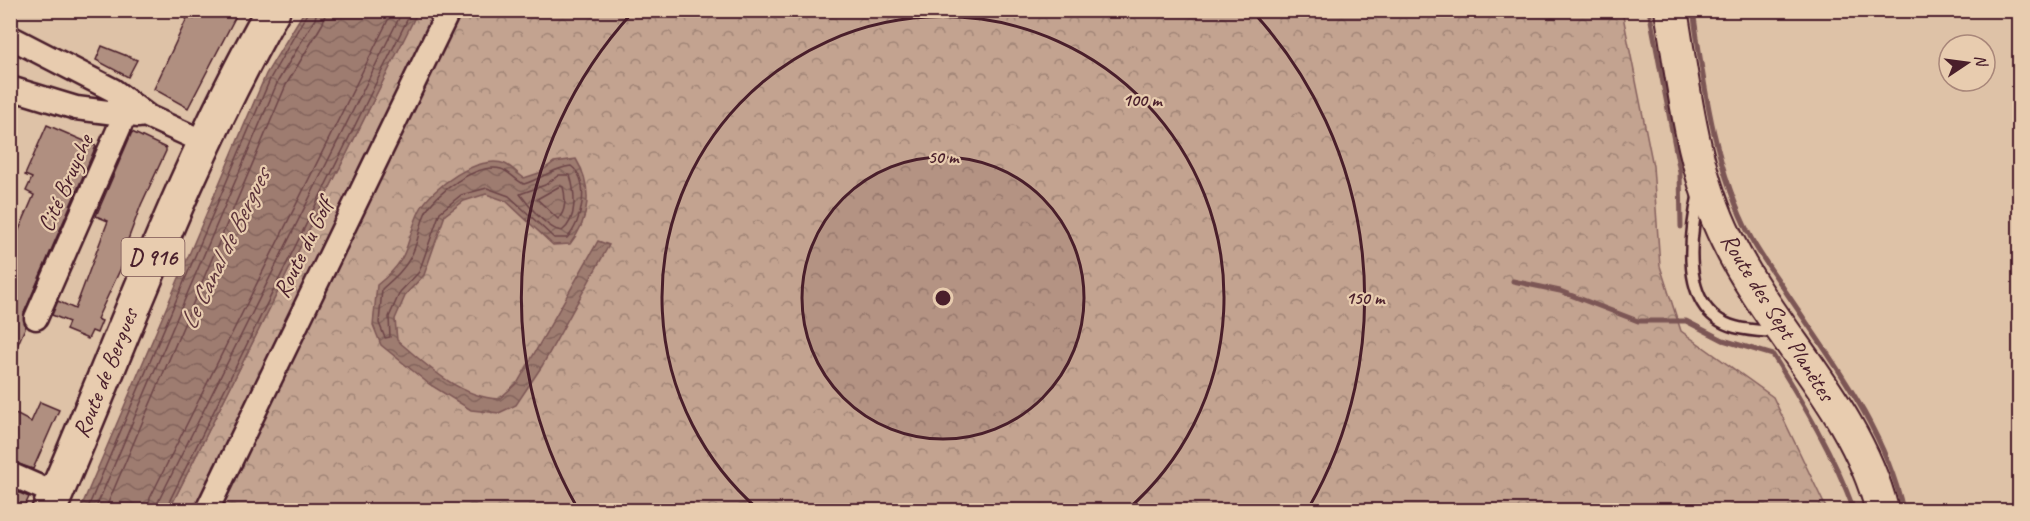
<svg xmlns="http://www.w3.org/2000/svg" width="2030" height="521" font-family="Caveat,sans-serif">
<defs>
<pattern id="forest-crowns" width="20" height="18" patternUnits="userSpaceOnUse" patternTransform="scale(1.5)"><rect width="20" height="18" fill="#c3a390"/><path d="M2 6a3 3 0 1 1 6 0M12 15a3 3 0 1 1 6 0" fill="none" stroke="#a08476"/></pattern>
<pattern id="water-waves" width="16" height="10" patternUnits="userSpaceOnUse" patternTransform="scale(1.5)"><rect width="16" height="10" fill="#9e7b70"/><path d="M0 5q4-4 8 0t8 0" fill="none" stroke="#83645c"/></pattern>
</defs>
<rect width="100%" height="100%" fill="#dec2a7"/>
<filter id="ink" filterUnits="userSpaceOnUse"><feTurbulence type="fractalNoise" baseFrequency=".0167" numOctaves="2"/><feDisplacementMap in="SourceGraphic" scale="12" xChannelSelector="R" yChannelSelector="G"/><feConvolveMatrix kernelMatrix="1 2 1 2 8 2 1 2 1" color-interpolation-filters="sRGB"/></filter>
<g filter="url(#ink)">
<path fill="url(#forest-crowns)" stroke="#86615e" stroke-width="1.5" d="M418 10 1622 11 1653 166 1660 266 1681 331 1773 397 1827 510H169Z"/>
<path fill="url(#water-waves)" stroke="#7c5654" stroke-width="1.5" d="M305 10 418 11 169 510H80L266 74Z
M576 159C593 187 590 219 570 244L553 245 506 201 486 194 464 201 445 215 424 275 406 294 395 319 397 340C426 365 459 397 499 399L518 382 598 241 609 245 542 366 516 405 499 413 471 410 429 384 381 345 373 325 377 285C413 256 403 246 420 210 431 188 480 153 505 164 512 167 518 174 524 178L539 173 554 162Z"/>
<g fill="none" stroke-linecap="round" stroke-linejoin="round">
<path stroke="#6c4447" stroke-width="1.5" d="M571 166C591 181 582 223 567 238H554L509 196 487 188 461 195 440 212 419 272 400 292 389 317 390 337 385 338 379 323 382 289C393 279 403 271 410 258 418 245 419 228 425 214 434 193 477 163 501 169 509 171 516 181 524 184 541 179 553 168 571 166Z
M559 175H570C575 192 578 219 562 231 548 230 528 205 520 194L545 185Z
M560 186 563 187C566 197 566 212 558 219L537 199Z
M87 510 271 77 309 10
M95 510 278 81 315 19 317 10
M105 510 286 85 323 23 326 10
M148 510 150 498 393 10
M157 510 158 502 403 10
M165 510 412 10"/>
<path stroke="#7c5654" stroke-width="5" d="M1649 10 1680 172 1681 227
M1693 10C1704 86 1715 170 1751 238 1761 257 1775 274 1786 292 1832 361 1885 429 1903 510
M1513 281 1560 291 1638 321H1686L1723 340 1773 355C1804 405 1834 455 1854 510"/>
</g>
<path fill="#b08f80" stroke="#4a1f2b" stroke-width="1.5" d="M199 10H239L188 108 154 89 188 16 194 19Z
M102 46 137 60 128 77 96 60Z
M47 125 96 146 24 313 26 326 10 362V230L18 232 34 195 26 191 32 178 25 175Z
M132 132 166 148V151L141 205 123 253 127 255 97 319 102 321 97 333 92 331 88 339 66 330 69 322 52 315 58 301 75 309 108 221 96 216Z
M40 402 59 410 33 469 10 461V411L31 422Z
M10 489 29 497 23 510H10Z"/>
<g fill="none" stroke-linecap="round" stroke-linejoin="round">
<g stroke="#4a1f2b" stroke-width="15">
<path id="service" d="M1699 193C1689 238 1679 311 1735 327 1749 331 1763 331 1777 332"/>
</g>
<g stroke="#4a1f2b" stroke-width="27">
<path id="minor" d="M10 37 113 90 149 117 204 142
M10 88 76 108 139 116
M36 318 130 103
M10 474 56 494
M207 510 449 10"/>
</g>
<g stroke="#4a1f2b" stroke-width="36">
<path id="secondary" d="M1671 10C1684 87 1692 169 1727 240 1772 333 1856 407 1882 510"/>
</g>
<g stroke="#4a1f2b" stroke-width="38">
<path id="primary" d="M49 510C122 342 182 170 273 10"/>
</g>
<use href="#service" stroke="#e8ccaf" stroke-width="10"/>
<use href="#minor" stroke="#e8ccaf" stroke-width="22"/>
<use href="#secondary" stroke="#e8ccaf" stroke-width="32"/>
<use href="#primary" stroke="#e8ccaf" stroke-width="33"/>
</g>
</g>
<circle cx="943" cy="298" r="141" fill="#4a1f2b" fill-opacity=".12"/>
<g fill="none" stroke="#4a1f2b" stroke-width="3">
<circle cx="943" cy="298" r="141"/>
<path d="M759 510A281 281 0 1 1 1127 510"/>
<path d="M578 509A422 422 0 0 1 632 13M1254 13A422 422 0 0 1 1308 509"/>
</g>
<g text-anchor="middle" stroke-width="4.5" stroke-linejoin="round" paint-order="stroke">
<rect fill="#e8ccaf" stroke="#795353" stroke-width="1.5" x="121.5" y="238" width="63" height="38" rx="4.5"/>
<g font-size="22" font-weight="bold" fill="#4a1f2b">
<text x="153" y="265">D 916</text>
</g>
<g font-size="24" fill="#4a1f2b" stroke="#e8ccaf">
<text transform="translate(65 183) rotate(-66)" y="8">Cité Bruyche</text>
<text transform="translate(303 248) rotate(-64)" y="8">Route du Golf</text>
<text transform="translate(1778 317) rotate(58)" y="8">Route des Sept Planètes</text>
<text transform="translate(105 373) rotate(-68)" y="8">Route de Bergues</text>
</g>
<g font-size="26" font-style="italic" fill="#5f363c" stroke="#e8ccaf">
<text transform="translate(224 249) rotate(-64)" y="9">Le Canal de Bergues</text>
</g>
</g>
<circle cx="943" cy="298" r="9" fill="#4a1f2b" stroke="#e8ccaf" stroke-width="3"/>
<g font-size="18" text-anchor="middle" font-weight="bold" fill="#4a1f2b" stroke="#e8ccaf" stroke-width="4.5" stroke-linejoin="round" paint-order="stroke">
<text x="1142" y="106">100 m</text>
<text x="943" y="163">50 m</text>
<text x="1365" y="304">150 m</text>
</g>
<rect width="2030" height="521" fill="none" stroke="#e8ccaf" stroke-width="36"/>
<rect x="18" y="18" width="1994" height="485" fill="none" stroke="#4a1f2b" stroke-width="2" filter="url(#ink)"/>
<g transform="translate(1967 63) rotate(77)"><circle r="28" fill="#e8ccaf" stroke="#a9877a" stroke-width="1.5"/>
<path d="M0-4.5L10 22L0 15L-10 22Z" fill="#4a1f2b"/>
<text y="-9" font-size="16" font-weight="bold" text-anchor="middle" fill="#4a1f2b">N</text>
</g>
</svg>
